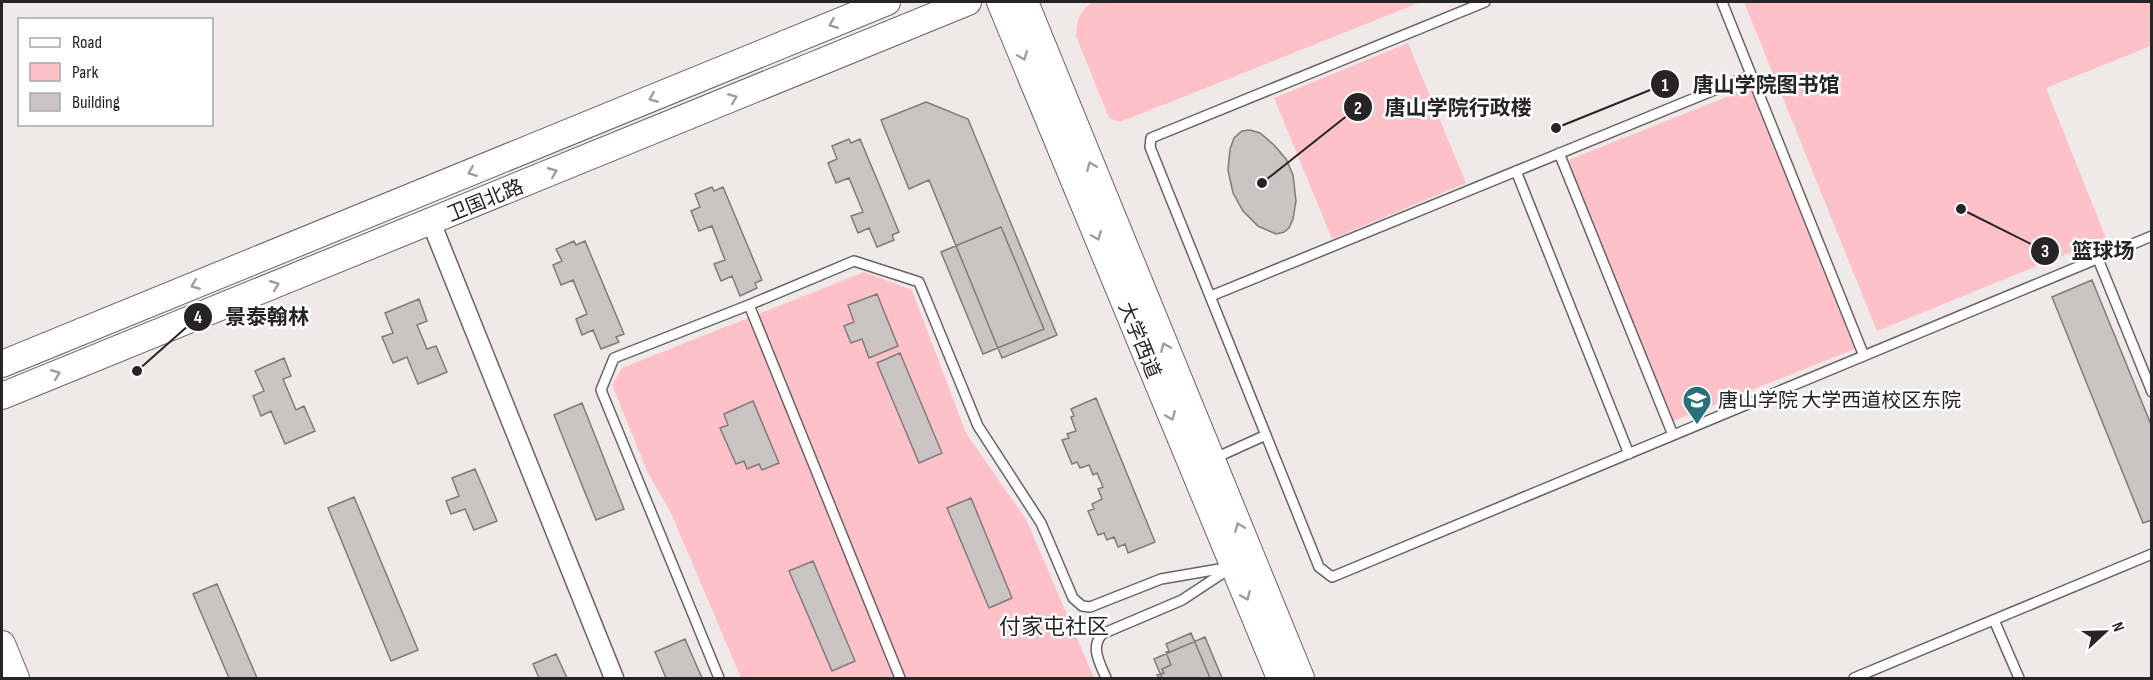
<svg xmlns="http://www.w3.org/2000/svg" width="2153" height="680" font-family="'Sofia Sans Condensed','Noto Sans SC',sans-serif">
<rect width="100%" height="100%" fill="#f0e9e9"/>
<path fill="#fdc1c7" d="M1093 2H1421L1120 122 1109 118 1076 36C1077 20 1079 11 1093 2Z
M1744 2H2151V46L2046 88 2106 238 1877 331Z
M1408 43 1466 183 1332 239 1274 98Z
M1751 87 1855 349 1671 422 1566 161Z
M864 272 912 290 966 433 1027 521 1094 678H741L671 513 648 473 612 385 622 368Z"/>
<path fill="#cbc4c4" stroke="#817a7b" stroke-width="1.5" d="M926 102 968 119 1057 335 1002 358 929 180 909 189 881 120Z
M1250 130 1260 133 1274 145 1286 159 1293 175 1296 201 1293 219 1289 228 1284 232 1276 234 1258 226 1243 211 1233 193 1228 170 1230 149 1234 138 1242 131Z
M849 139 851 143 860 139 899 232 892 235 894 240 877 247 869 228 858 233 851 216 863 212 849 178 836 183 828 163 837 159 832 146Z
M712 187 714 191 723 187 762 280 755 283 757 288 740 296 732 276 721 281 714 264 725 260 712 226 699 231 691 211 700 207 695 194Z
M1001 227 1044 329 983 354 941 252Z
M574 241 576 245 585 241 624 334 616 337 619 342 601 349 593 330 582 335 576 319 587 314 573 280 561 285 553 265 562 261 556 249Z
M2092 280 2152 427V520L2143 523 2052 297Z
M877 294 898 346 869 358 862 339 851 343 844 326 854 322 848 305Z
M419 299 427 321 417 325 427 349 436 346 447 372 418 384 407 357 393 363 382 337 393 333 385 313Z
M900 353 942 453 919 463 877 363Z
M284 358 291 376 283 379 296 410 304 406 315 431 285 444 271 411 261 416 253 396 264 391 255 371Z
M1096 398 1155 542 1128 553 1125 544 1118 547 1114 537 1107 540 1104 533 1098 535 1088 511 1094 509 1092 504 1102 499 1098 489 1103 487 1097 473 1093 475 1089 465 1080 468 1077 462 1072 464 1062 440 1069 438 1067 434 1076 431 1071 417 1074 416 1071 409Z
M753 401 779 463 762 470 759 464 747 469 744 461 736 464 720 428 728 425 724 414Z
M582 403 624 509 596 520 554 415Z
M475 469 497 521 474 530 465 509 451 514 446 501 459 496 452 478Z
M354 497 418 650 391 661 328 508Z
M971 498 1012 598 989 608 947 508Z
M813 561 855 661 832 671 789 571Z
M217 584 257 678H229L193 594Z
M1191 633 1210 678H1159L1157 675 1164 673 1162 669 1171 665 1166 652 1169 651 1166 644Z
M1205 637 1222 678H1162L1154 659Z
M685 639 702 678H666L655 652Z
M556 654 567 678H539L533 664Z"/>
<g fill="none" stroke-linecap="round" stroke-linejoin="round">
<g stroke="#6a6364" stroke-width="12">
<path id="service" d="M1485 2 1151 138 1150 147 1319 567 1332 577 2152 236
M1722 2 1864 356
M1559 153 1673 435
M1516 171 1629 454
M2098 259 2152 392
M1211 296 1751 75
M749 305 900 678
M1213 459 1266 435
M1994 620 2019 678
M719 678 601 390 614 358 749 305 854 261 919 282 978 426 1041 523 1073 598 1082 606 1090 607 1161 579 1231 567
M1106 678C1100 663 1090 648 1102 634L1182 600 1229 569
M1854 678 2152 554"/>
</g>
<g stroke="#6a6364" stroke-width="21">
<path id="minor" d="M431 222 614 678"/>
</g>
<g stroke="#6a6364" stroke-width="28">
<path id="secondary" d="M1000 2 1280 678
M1025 2 1301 678
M2 364 887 2
M2 396 968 2
M2 644 16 678"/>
</g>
<use href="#service" stroke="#fff" stroke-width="9"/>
<use href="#minor" stroke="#fff" stroke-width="18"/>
<use href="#secondary" stroke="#fff" stroke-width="26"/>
</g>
<defs><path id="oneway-chevron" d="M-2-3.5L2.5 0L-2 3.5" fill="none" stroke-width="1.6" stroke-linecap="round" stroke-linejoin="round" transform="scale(1.5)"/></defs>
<g stroke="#9e9c9d">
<use href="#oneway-chevron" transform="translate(833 24) rotate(158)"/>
<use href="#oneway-chevron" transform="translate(1023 56) rotate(68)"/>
<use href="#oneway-chevron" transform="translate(653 98) rotate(158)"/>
<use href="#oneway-chevron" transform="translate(733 98) rotate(-22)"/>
<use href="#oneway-chevron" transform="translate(1091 166) rotate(-112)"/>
<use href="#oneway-chevron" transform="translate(472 172) rotate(158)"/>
<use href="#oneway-chevron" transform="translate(553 172) rotate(-22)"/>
<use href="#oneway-chevron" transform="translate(1097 236) rotate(68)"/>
<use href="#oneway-chevron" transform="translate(195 285) rotate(158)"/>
<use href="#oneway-chevron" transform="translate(275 285) rotate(-22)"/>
<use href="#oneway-chevron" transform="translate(1165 347) rotate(-112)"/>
<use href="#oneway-chevron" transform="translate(56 374) rotate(-22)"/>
<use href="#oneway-chevron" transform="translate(1171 416) rotate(68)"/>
<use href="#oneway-chevron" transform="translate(1239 527) rotate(-112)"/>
<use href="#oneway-chevron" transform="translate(1246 596) rotate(67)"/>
</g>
<defs>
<g id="university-pin" transform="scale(1.5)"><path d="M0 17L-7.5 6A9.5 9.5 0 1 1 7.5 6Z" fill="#28717b" stroke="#fff"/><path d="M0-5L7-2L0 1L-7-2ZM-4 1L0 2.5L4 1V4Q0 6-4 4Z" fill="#fff"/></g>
</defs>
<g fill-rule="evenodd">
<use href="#university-pin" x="1697" y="400"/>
</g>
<g text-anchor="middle" stroke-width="5" stroke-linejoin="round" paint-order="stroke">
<g font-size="20" fill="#272425" stroke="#fff">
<text transform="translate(485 200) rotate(-22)" y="7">卫国北路</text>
<text transform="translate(1140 340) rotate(68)" y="7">大学西道</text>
</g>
<g font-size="20" fill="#272425" stroke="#fff" text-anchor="start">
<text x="1718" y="407">唐山学院 大学西道校区东院</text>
</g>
<g font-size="22" fill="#272425" stroke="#fff">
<text x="1054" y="634">付家屯社区</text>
</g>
</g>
<path fill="none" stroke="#272425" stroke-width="2" d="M1556 128L1665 84M1262 183L1358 107M1961 209L2045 251M137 371L198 317"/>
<g fill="#272425" stroke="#fff" stroke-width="2">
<circle cx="1556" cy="128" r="6"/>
<circle cx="1262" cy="183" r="6"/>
<circle cx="1961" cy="209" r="6"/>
<circle cx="137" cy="371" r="6"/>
<circle cx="1665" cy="84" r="15"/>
<circle cx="1358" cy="107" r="15"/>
<circle cx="2045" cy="251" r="15"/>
<circle cx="198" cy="317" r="15"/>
</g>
<g font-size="18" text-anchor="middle" font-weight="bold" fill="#fff">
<text x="1665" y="91">1</text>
<text x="1358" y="114">2</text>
<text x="2045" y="257">3</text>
<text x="198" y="323">4</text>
</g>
<g font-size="21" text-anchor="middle" font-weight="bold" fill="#272425" stroke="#fff" stroke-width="5" stroke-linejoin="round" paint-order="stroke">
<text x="1766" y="92">唐山学院图书馆</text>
<text x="1458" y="115">唐山学院行政楼</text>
<text x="2103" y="258">篮球场</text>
<text x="267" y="324">景泰翰林</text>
</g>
<rect width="2153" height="680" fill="none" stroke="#272425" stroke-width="6"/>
<rect x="18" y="18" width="195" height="108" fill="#ffffff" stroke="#a9a7a8" stroke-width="1.5"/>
<rect x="30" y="38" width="30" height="9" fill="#ffffff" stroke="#a9a7a8" stroke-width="1.5"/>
<text x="72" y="48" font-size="18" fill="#272425">Road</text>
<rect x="30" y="63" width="30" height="18" fill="#fdc1c7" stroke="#a9a7a8" stroke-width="1.5"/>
<text x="72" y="78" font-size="18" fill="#272425">Park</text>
<rect x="30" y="93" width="30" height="18" fill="#cbc4c4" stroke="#a9a7a8" stroke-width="1.5"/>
<text x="72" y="108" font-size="18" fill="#272425">Building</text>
<g transform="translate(2105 632) rotate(68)" stroke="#ffffff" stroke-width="4.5" paint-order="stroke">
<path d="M0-4.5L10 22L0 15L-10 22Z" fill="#272425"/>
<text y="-9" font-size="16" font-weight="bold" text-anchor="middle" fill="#272425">N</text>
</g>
</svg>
